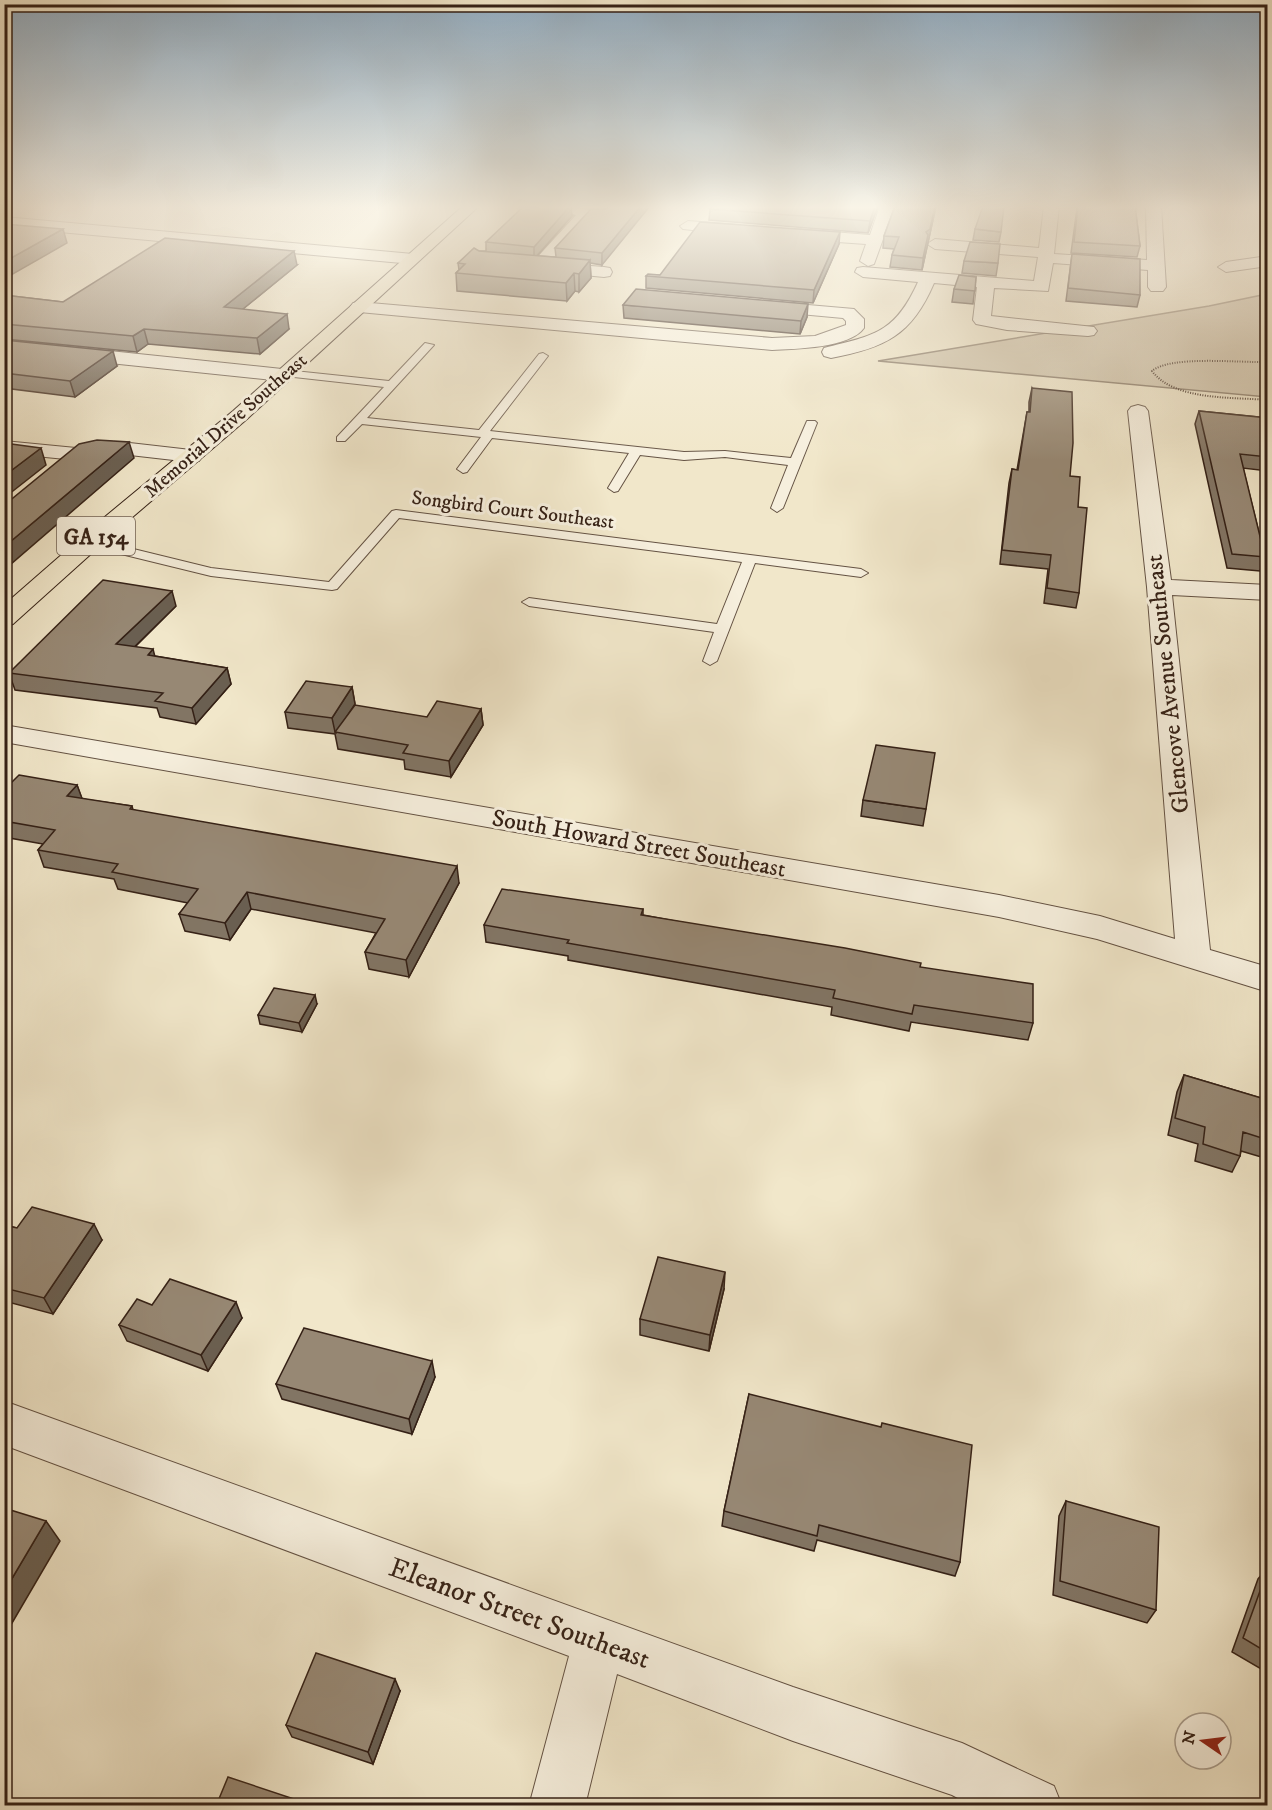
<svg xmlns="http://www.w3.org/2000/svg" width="1272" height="1810" font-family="'IM FELL DW Pica',serif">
<rect width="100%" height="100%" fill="#f1e7ca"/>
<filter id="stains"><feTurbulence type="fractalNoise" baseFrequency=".00333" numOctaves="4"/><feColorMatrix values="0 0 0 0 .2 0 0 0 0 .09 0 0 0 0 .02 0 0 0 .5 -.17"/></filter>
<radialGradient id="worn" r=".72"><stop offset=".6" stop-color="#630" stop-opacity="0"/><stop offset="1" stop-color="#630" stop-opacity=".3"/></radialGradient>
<path fill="#d1c5ab" stroke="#837360" stroke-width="1.5" d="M1267 294V397L878 361 1209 306Z"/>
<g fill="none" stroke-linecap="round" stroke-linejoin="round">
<g stroke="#645243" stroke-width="2">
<path id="service" d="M425 343 434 345 367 418 479 430 539 354 543 353 548 356 490 431 684 452 725 451 791 458 807 421H815L817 423 783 508 777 512 771 508 788 465 725 457 684 460 640 455 618 491 614 492 608 488 629 453 492 438 467 472 463 473 457 469 481 437 362 424 345 441H337V437L384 387 285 376 280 373 285 370 389 381Z
M396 510 861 569 868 573 861 577 755 563 717 661 710 665 703 661 714 632 529 606 522 602 529 598 717 624 742 562 399 518 337 589 332 590 211 576 113 552 87 548 81 544 87 540 113 544 211 568 329 582 392 511Z"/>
</g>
<g stroke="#645243" stroke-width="2">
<path id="minor" d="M562 206 591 210 594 213 551 263 604 267 610 268 612 272 610 276 604 277 533 270 531 266 533 262 576 215 567 213Z
M880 206H895L874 264 868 266 860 261 866 244 795 239 787 234 795 229 870 235Z
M1044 206H1059L1054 254 1147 260 1146 206H1161L1166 287 1163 291H1151L1148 287V270L1053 263 1048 291 994 288 991 316 1094 327 1097 331 1094 335 1088 336 1007 330 976 324 973 320 977 287 934 283C912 335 885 348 831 358L824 356 822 352 824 348C875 335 895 333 918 282L863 277 855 272 857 268 863 267 1034 281 1038 257 935 249 927 244 935 239 1039 248Z
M4 217 413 254 421 259 413 264 4 227Z
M688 221 740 225 748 230 740 235 683 229 680 226Z
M1268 256V266L1226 272 1218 267 1226 262Z
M762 301 854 309 864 319V328C850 348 795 349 772 350L359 312 353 311 350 307 353 303 359 302 772 338 815 336 846 325V321L843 318 756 310 753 306 756 302Z
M4 340 282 369 289 371 292 375 289 379 282 381 4 352Z
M1138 405 1145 407 1148 411 1171 580 1268 585V600L1172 595 1210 950 1268 967V992L1097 939 999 917 4 742V725L999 895 1100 916 1175 939 1147 587 1128 411 1131 407Z
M4 441 76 448 101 442H121L191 450 199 451 202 456 199 461 191 462 121 454H101L76 460 4 453Z
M4 1401 793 1687 962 1743 1054 1786 1062 1806H973L952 1795 793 1741 617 1674 585 1806H529L569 1656 4 1445Z"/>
</g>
<g stroke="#352116" stroke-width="2">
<path id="primary" d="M463 206H479L247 419 122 526 13 624 4 627V605L106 516 233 411Z"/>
</g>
<path stroke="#352116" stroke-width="2" stroke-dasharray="1 1.5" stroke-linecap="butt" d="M1268 362C1240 363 1171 355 1152 371 1174 401 1234 397 1268 400"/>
<use href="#service" fill="#f6efdd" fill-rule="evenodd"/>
<use href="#minor" fill="#f6efdd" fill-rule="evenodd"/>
<use href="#primary" fill="#f1e7ca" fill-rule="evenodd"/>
</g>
<path fill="#827564" stroke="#352116" stroke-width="1.5" d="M712 206H878L868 233 709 220 710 209Z
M895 206H936L922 270 890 267 892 255 894 249 883 248 884 236Z
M1061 206H1135L1140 246 1137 257 1071 253 1077 208Z
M604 209 602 265 590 263 591 278 579 292 575 291 567 301 457 291 456 273 459 270 458 263 479 251H486V242L572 216 537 256 556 257 555 248Z
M975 229 1001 232 999 242 973 240Z
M839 244 813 303 646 288V276L660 275Z
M1072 254 1140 295 1137 307 1066 301Z
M964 261 998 263 996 276 962 273Z
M297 265 243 309 289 329 260 354 148 344 137 352 4 339V295L63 302Z
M976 277 973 304 952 302 954 289Z
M623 305 807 317 800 334 624 318Z
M4 340 117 366 75 397 4 388Z
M1032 388 1070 476 1078 507 1079 593 1076 608 1044 603 1048 569 1000 564 1009 483 1012 469 1017 470 1027 412H1029V402Z
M1199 411 1268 418V471L1243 468 1265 557 1260 571 1227 568 1195 424Z
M176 606 135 647 155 656 227 668 231 684 196 724 160 717 157 708 15 690 9 673Z
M352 687 355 704 348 714 427 717 481 709 483 725 451 777 405 769 404 760 338 749 335 734 288 728 285 712Z
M77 785 82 799 132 806 133 810 459 883 409 977 369 969 365 952 376 933 251 909 230 940 185 931 179 914 188 903 118 889 114 879 44 867 38 850 43 844 4 837V790Z
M863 800 926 809 923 826 861 816Z
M643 909V915L920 967 1033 1023 1028 1040 911 1022 909 1031 831 1015 832 1007 568 960V956L486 942 484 925Z
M317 1004 302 1032 260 1024 258 1015Z
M1184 1075 1268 1100V1159L1241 1151 1240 1156 1232 1172 1195 1161 1198 1144 1168 1135 1177 1092Z
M4 1225 17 1228 102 1240 53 1314 4 1301Z
M724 1289 709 1351 640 1335V1319Z
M152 1305 242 1318 208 1371 127 1341 119 1325Z
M435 1377 412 1434 282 1399 276 1384Z
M749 1394 960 1562 955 1576 817 1540 814 1551 722 1526 724 1511Z
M1066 1501 1156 1610 1147 1623 1053 1595 1059 1516Z
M1268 1567V1673L1232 1652 1258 1579Z
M400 1691 373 1764 292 1737 286 1725Z"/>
<path fill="#6a5f51" stroke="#352116" stroke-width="1.5" d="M570 206H571L572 216 534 259V247Z
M641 206H650L602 265V253Z
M875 206H878L868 233 870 221Z
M935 206H936L922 270 926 232Z
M63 229 67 243 4 279V262Z
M840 232 839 244 813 303 814 290Z
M294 251 297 265 227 322 224 307Z
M590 260 591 278 579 292V274Z
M574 273 575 291 567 301 566 283Z
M808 304 807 317 800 334 801 321Z
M287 314 289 329 260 354 257 338Z
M144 329 148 344 137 352 133 336Z
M113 351 117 366 75 397 70 381Z
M129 442 134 458 4 570V547Z
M41 448 46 465 4 498V476Z
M172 591 176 606 121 660 116 644Z
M153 649 157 665 148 655Z
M227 668 231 684 196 724 192 708Z
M352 687 355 704 336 733 335 732 332 718Z
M481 709 483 725 451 777 449 761Z
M77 785 83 801 67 796Z
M457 866 459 883 409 977 406 960Z
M247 892 251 909 230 940 225 923Z
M315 995 317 1004 302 1032 299 1023Z
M94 1224 102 1240 53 1314 44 1298Z
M725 1272 724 1289 709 1351 710 1335Z
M236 1302 242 1318 208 1371 201 1355Z
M432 1361 435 1377 412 1434 409 1419Z
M46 1521 60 1541 5 1635 4 1592Z
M395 1679 400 1691 373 1764 368 1752Z"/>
<path fill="#978874" stroke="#352116" stroke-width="1.5" d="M524 206H570L534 247 486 242Z
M613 206H641L602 253 555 248 591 209H604Z
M712 206H875L870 221 710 209Z
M895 206H935L930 229 926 232 928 235 923 258 892 255 899 237 884 236Z
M983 206H1004L1001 232 975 229Z
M1078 206H1135L1140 246 1074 242Z
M700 222 840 232 814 290 646 276 648 274 660 275Z
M4 224 63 229 4 262Z
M165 238 294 251 224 307 287 314 257 338 144 329 133 336 4 324V295L63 302Z
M970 242 1000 244 998 263 964 261Z
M474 248 479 251 590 260 579 274 574 273 566 283 456 273 465 264 458 263Z
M1072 254 1140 259V295L1068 288Z
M959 275 976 277 975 291 954 289Z
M636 289 808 304 801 321 623 305Z
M4 340 113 351 70 381 4 373Z
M1032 388 1072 392 1073 443 1070 476 1080 477 1078 507 1087 508 1079 593 1047 588 1051 555 1002 550 1012 469 1018 470 1027 412H1030Z
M1199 411 1268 418V457L1240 454 1265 557 1232 554Z
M97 440 129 442 4 547V503L8 502 79 444Z
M4 443 41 448 4 476Z
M103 580 172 591 116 644 153 649 148 655 227 668 192 708 155 701 163 693 9 673Z
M306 681 352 687 332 718 285 712Z
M437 701 481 709 449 761 403 753 408 745 335 732 355 705 427 717Z
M876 745 935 753 926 809 863 800Z
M19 775 77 785 67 796 132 806 130 809 457 866 406 960 365 952 385 919 247 892 225 923 179 914 198 889 112 872 118 864 38 850 55 830 4 821V790Z
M502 889 643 909 641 915 845 948 921 963 920 967 1033 984V1023L914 1005 912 1014 833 998 835 990 567 943 569 940 484 925Z
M274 988 315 995 299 1023 258 1015Z
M1184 1075 1268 1100V1140L1243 1132 1240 1156 1203 1144 1205 1127 1175 1118Z
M32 1207 94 1224 44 1298 4 1288V1225L17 1228Z
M658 1257 725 1272 710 1335 640 1319Z
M170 1279 236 1302 201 1355 119 1325 137 1299 152 1305Z
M304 1328 432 1361 409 1419 276 1384Z
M749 1394 881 1427 882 1423 972 1445 960 1562 819 1525 817 1536 724 1511Z
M1066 1501 1159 1527 1156 1610 1060 1581Z
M4 1508 46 1521 4 1592Z
M1268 1569V1653L1243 1638Z
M316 1653 395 1679 368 1752 286 1725Z
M228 1777 315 1806H216Z"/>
<linearGradient id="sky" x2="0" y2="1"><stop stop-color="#92aec4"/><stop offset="0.45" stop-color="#f9f4e7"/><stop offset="1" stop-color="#f9f4e7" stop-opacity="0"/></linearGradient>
<rect width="1272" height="460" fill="url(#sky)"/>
<g text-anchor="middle" stroke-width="6" stroke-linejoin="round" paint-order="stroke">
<g font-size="20" fill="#352116" stroke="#f6efdd">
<text transform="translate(225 425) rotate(-41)" y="7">Memorial Drive Southeast</text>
<text transform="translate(513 509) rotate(7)" y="7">Songbird Court Southeast</text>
</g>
<rect fill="#f6efdd" stroke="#6f5f52" stroke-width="1.5" x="57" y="517" width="78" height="38" rx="4.5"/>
<g font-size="22" font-weight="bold" fill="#352116">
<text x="96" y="544">GA 154</text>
</g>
<g font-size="24" fill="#352116" stroke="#f6efdd">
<text transform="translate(1167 684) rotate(-96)" y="8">Glencove Avenue Southeast</text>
<text transform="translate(639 843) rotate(10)" y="8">South Howard Street Southeast</text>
</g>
<g font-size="28" fill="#352116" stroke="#f6efdd">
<text transform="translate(520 1612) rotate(20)" y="10">Eleanor Street Southeast</text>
</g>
</g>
<rect width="1272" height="1810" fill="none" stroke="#f1e7ca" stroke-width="24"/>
<rect x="6" y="6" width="1260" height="1798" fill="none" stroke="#352116" stroke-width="3"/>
<rect x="12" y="12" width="1248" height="1786" fill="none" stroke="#352116" stroke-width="1.5"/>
<g transform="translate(1203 1741) rotate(284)"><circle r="28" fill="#f6efdd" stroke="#a99d8d" stroke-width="1.5"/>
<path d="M0-4.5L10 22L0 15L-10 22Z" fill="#8f2418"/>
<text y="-9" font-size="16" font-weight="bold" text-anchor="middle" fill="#352116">N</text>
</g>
<rect width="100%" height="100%" filter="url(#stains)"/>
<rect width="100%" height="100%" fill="url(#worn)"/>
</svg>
